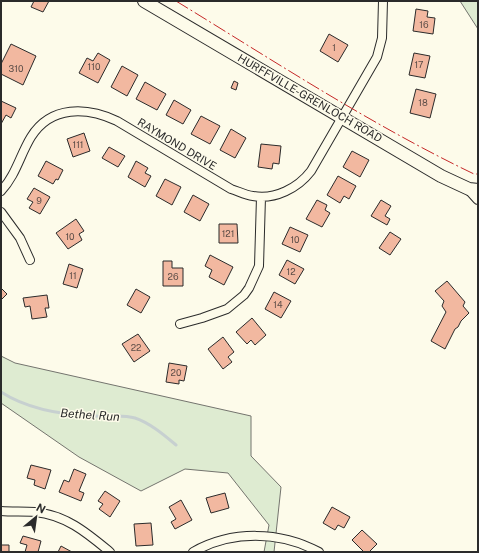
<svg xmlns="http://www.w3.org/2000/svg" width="479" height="553" font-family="'Public Sans',sans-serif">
<rect width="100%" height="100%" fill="#fdfbea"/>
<path fill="#deebd1" stroke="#74746e" d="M460 1H478V29Z
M1 356 15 363 251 416V456L281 487 274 552H264L269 525 228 473 185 469 141 491 79 457 1 403Z"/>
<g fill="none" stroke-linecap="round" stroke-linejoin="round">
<path stroke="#c7d0d0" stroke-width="3" d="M1 392C29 410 62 415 95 416 108 417 122 414 135 418 150 423 164 435 176 445"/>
</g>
<path fill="#f2b8a0" stroke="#2b2b2b" d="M34 1H49L43 12 31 7Z
M416 9 428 11 427 17 435 18 433 34 413 31Z
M329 34 348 45 338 62 320 51Z
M11 44 36 56 23 85 1 74V64Z
M98 53 110 60 98 83 79 73 87 58 93 61Z
M414 53 430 56 425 78 409 75Z
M122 66 138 75 127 96 111 87Z
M234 81 238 83 236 90 231 88Z
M145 82 166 94 157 110 136 99Z
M416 89 436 94 430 118 410 113Z
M174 100 191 110 183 124 166 115Z
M1 101 16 108 11 118 6 115 1 124Z
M201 116 220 126 210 144 191 134Z
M231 129 246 138 235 158 220 150Z
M84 133 90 151 73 157 67 139Z
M261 144 281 146 279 164 273 163 272 169 258 167Z
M109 147 125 156 118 167 102 158Z
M352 151 369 160 360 177 343 167Z
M46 161 63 170 58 180 56 179 53 184 38 176Z
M136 161 148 168 145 173 151 176 145 187 128 177Z
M338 176 356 186 349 199 344 196 340 203 327 195Z
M165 179 181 187 172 205 156 196Z
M34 188 50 197 40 214 29 208 33 202 27 199Z
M193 195 209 204 200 221 184 212Z
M317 200 327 205 325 210 330 213 322 227 306 219Z
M381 200 391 206 385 216 390 219 387 225 371 216Z
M76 219 84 231 79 234 82 240 68 249 56 233Z
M219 224H237L238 243H219Z
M290 227 308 235 300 252 282 244Z
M390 232 401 239 390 255 379 248Z
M210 255 233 267 224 285 209 277 212 270 205 266Z
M287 260 304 269 295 284 279 275Z
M163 261H172V268H183V286H163Z
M69 264 83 269 77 288 63 284Z
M447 281 465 302 463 306 469 313 461 321 458 327 455 329 445 349 431 341 446 312 442 306 444 301 435 291Z
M1 288 7 294 1 300Z
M136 289 150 297 141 313 127 305Z
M274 292 291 301 281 318 265 309Z
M47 295 49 308H45L47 317 32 319 30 306 25 307 23 298Z
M252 318 266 335 255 345 251 340 247 344 236 332Z
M138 334 150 351 134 362 122 344Z
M223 337 234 352 228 357 232 362 223 369 208 349Z
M169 363 187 366 184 381 179 380V384L166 382Z
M31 465 51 470 45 489 34 485 35 480 27 478Z
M74 469 86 474 79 491 84 493 81 501 59 492 64 480 69 482Z
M105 491 120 501 110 517 99 509 103 504 98 501Z
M225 493 229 508 211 513 206 498Z
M181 500 192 520 175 529 171 522 176 519 169 507Z
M332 507 350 517 344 528 338 525 335 530 323 523Z
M151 523 153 545 136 546 134 524Z
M362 530 377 544 369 552H364L352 540Z
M23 536 41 541 38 552H25L27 545 20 543Z
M1 545H9V552H1Z
M61 546 72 552H58Z"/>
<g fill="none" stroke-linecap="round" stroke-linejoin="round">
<g stroke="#2b2b2b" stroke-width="10">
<path id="minor" d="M1 191C16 175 20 155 31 137 51 105 87 107 117 121L231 189C238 191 245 195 253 196 275 200 298 188 311 171L377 57 382 38 383 1
M1 212 20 238 30 260
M180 324 202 318 227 309 244 295 249 288 259 266 261 197
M1 511C12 512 24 511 35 512 66 515 87 533 110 552
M193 552C232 530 280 531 319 552"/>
</g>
<g stroke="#2b2b2b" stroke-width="12">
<path id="tertiary" d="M469 189 478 199"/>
</g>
<g stroke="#2b2b2b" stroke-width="14">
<path id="secondary" d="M144 1 441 176 469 189 478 190"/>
</g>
<use href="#minor" stroke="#fdfbea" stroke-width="8"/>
<use href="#tertiary" stroke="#fdfbea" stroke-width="10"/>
<use href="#secondary" stroke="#fdfbea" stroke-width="12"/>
<path stroke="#c62828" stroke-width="1" stroke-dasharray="14 3 2 3" stroke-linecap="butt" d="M176 1C274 61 370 124 474 174H478"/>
</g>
<g text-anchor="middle" stroke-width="3" stroke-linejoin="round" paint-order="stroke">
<g font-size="9" fill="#5d4e48">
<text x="424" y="28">16</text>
<text x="334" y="51">1</text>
<text x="419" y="68">17</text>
<text x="94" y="70">110</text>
<text x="16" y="72">310</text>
<text x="423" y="106">18</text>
<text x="78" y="148">111</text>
<text x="39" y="204">9</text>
<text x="228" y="237">121</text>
<text x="70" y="240">10</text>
<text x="295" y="243">10</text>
<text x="291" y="275">12</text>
<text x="73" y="279">11</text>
<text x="173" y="280">26</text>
<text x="278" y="308">14</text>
<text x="136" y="351">22</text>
<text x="176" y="376">20</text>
</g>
<g font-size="11" fill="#2b2b2b" stroke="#fdfbea">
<text transform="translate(310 98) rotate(30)" y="4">HURFFVILLE-GRENLOCH ROAD</text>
<text transform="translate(177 144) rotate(31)" y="4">RAYMOND DRIVE</text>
</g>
<g font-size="12" font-style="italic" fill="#2b2b2b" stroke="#fdfbea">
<text transform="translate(90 415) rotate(4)" y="4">Bethel Run</text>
</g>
</g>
<rect width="479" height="553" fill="none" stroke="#2b2b2b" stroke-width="4"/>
<g transform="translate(36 517) rotate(29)" stroke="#fdfbea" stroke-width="3" paint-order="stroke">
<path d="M0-3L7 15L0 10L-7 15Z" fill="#2b2b2b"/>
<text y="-6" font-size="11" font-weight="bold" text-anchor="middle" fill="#2b2b2b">N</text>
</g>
</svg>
